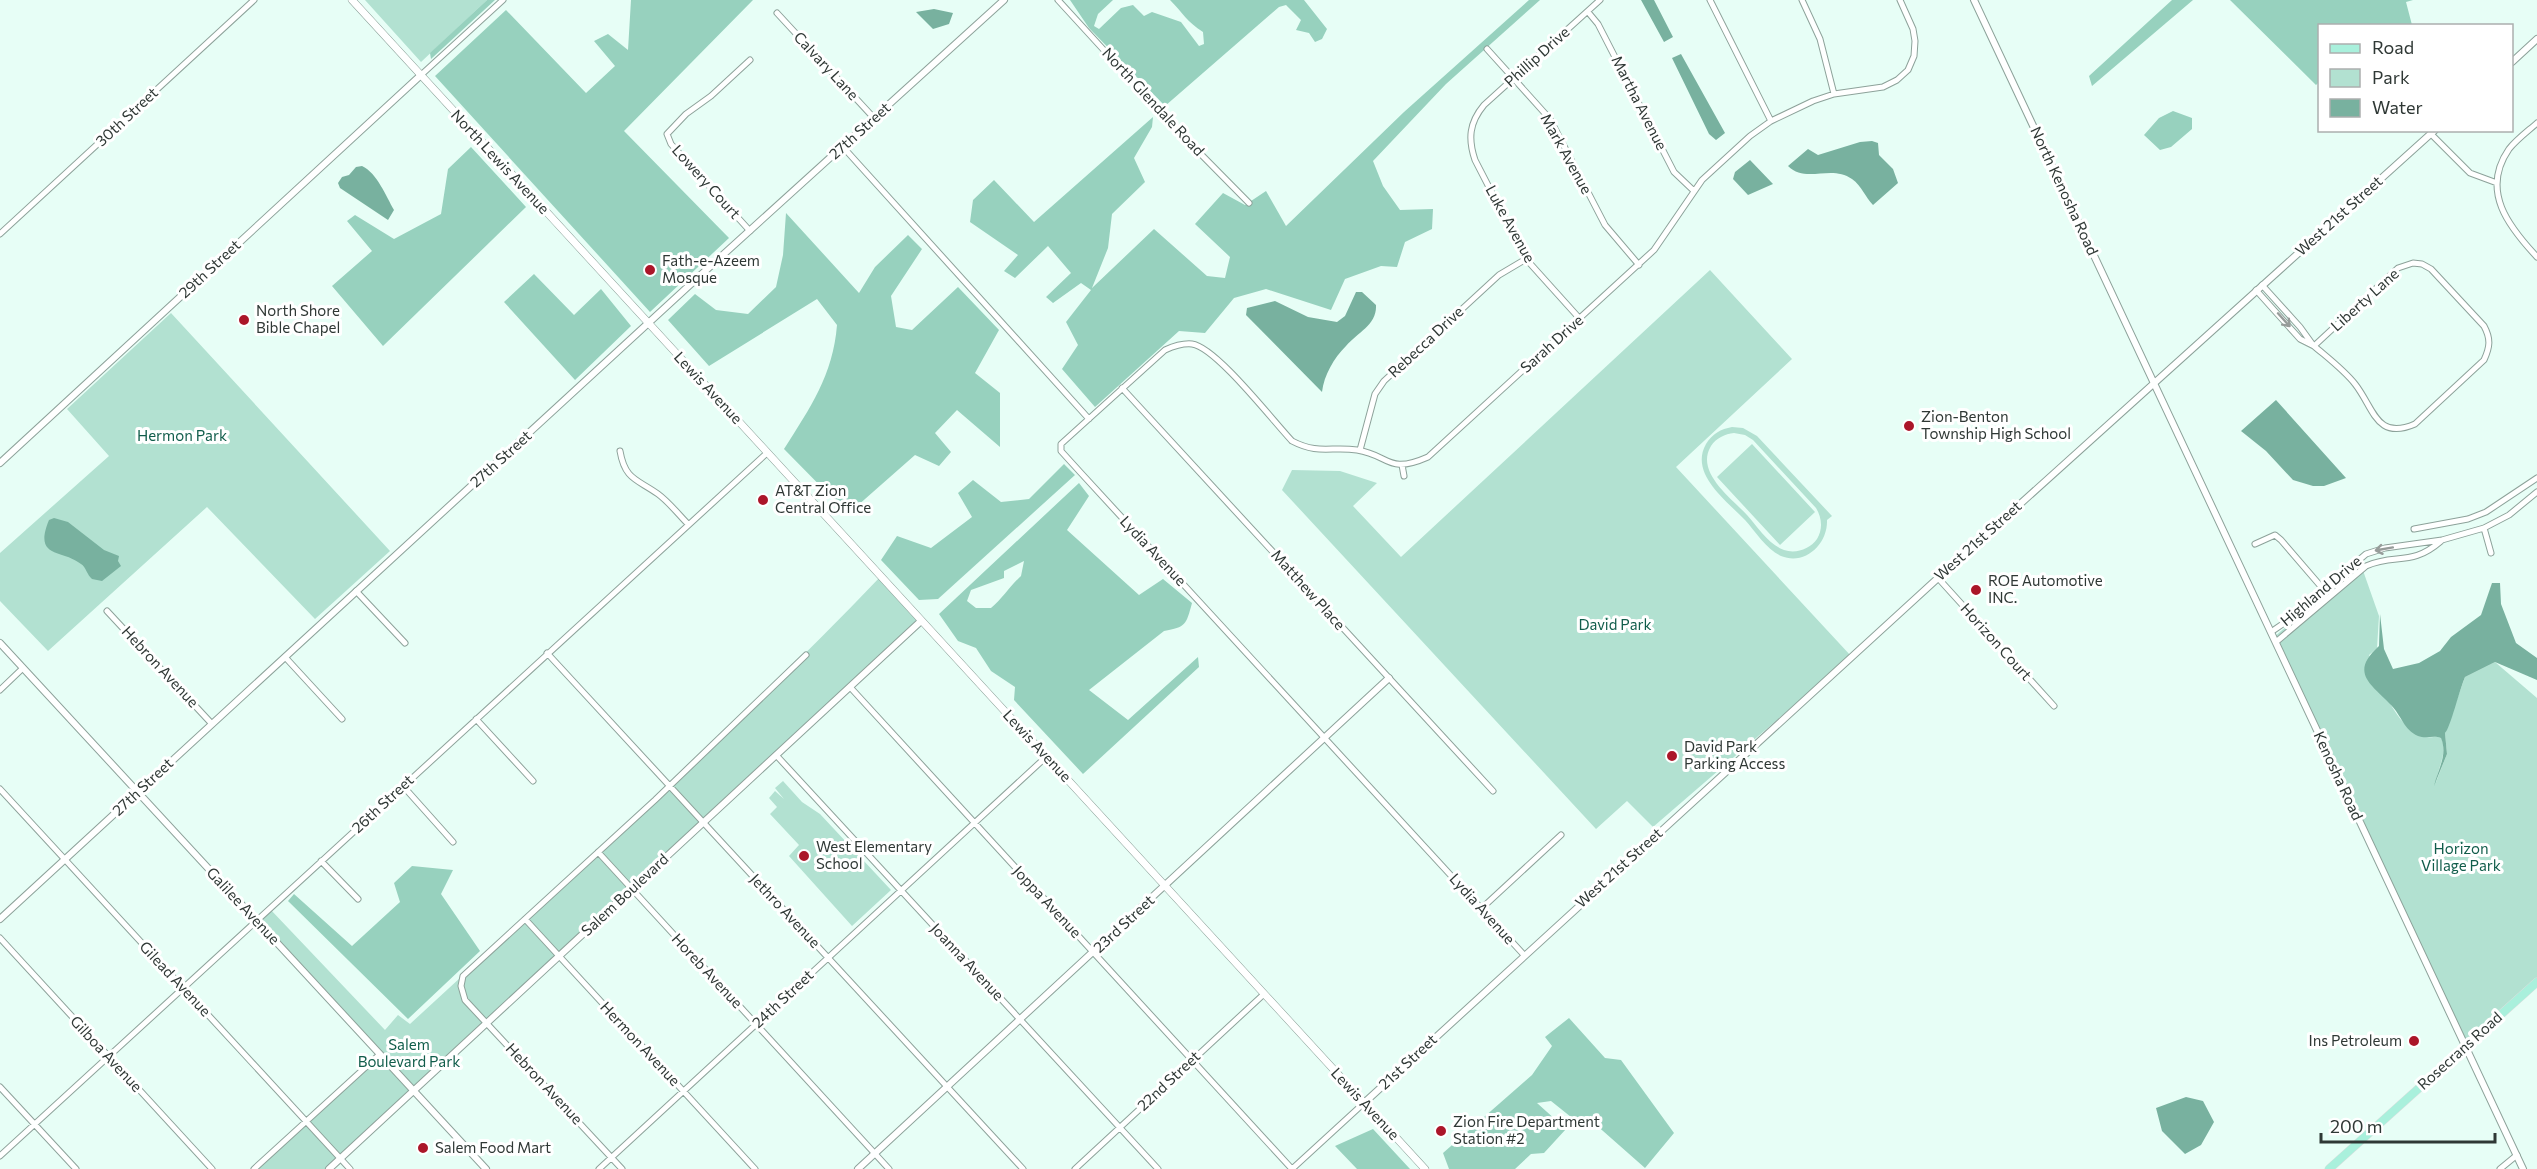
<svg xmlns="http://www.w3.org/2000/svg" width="2537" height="1169" font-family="Commissioner,sans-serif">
<rect width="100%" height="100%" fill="#e7fef6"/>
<path fill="#b2e1d1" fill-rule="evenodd" d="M365 0H487L421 62Z
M1710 270 1792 359 1676 467 1851 656 1653 827 1627 801 1596 829 1282 490 1292 470 1340 471 1377 483 1353 506 1401 557Z
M171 313 390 551 315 619 207 507 48 651 0 601V553L109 456 67 409Z
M1732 427 1743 428 1757 436 1832 516 1827 520C1828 544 1805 566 1781 556 1767 550 1755 531 1745 520 1727 501 1689 474 1706 444 1712 434 1721 429 1732 427ZM1734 433 1745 435 1753 440 1816 508C1822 518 1823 529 1817 539 1810 549 1796 554 1784 550 1769 545 1757 526 1747 515 1731 498 1695 472 1711 446 1716 438 1725 434 1734 433Z
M1752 444 1815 512 1780 545 1717 477Z
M2360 562 2379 616 2377 648 2369 655C2382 683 2393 728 2427 737 2431 738 2436 736 2441 737 2448 754 2438 766 2436 782L2447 754 2445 733 2465 677 2495 662 2537 698V982L2465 1048 2273 638Z
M881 576 921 621 329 1169H254L379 1054 256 920 270 909 385 1030 398 1015 410 1024C569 877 731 733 881 576Z
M783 781 802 802 820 814 891 890 852 926 789 856 799 845 770 814 777 807 769 798 775 791 784 799 775 788Z"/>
<path fill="#97d1be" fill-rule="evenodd" d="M487 0H495L431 59 430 53Z
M631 0H753L624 131 729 238 650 312 435 76 506 10 586 93 615 66 594 41 608 34 628 50Z
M1070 0H1113L1098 14 1094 26 1099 29 1121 8 1133 5 1144 16 1152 12 1181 22 1199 46 1204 44 1203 32C1187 22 1183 13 1170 0H1304L1327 29 1322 39 1315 42 1309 33 1296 30 1301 20 1286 5 1279 7 1165 106 1089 28Z
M1529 0H1540L1446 84 1373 161 1383 186 1400 210 1433 209 1432 229 1405 242 1397 267 1381 266 1345 279 1331 310 1266 289 1234 298 1205 333 1179 331 1095 407 1062 369 1078 345 1066 322 1091 290 1081 283 1053 303 1046 297 1071 273 1048 246 1015 278 1004 271 1018 255 970 222 973 200 994 180 1034 222 1153 117 1152 127 1134 158 1145 182 1112 214 1108 248 1092 288 1154 229 1207 276 1225 278 1230 257 1195 224 1223 193 1245 205 1266 191 1286 226 1404 112Z
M2172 0H2193L2092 86 2089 76Z
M2230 0H2413L2406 2 2412 25 2320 26 2319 82 2316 85Z
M2173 111 2192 118V129L2171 147 2160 150 2144 135 2159 118Z
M471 147 526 207 383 346 332 286 372 251 347 221 355 215 394 239 441 214 448 169Z
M786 213 859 293 875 267 908 235 922 249 891 296 896 327 912 330 958 287 999 330 975 373 1000 393V447L957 410 935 433 951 452 939 466 915 455 848 514 784 449C810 408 833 375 837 325L817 299 709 366 668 320 695 294 716 310 748 314 776 287 783 255Z
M534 274 574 315 601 289 631 326 575 380 504 302Z
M1064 464 1075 475 938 599 919 600 881 560 897 536 931 548 972 517 958 493 973 480 1001 502 1029 499Z
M1079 483 1089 496 1067 530 1139 595 1163 579 1192 603C1186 625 1186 627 1164 631L1089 690 1128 720 1198 657 1199 667 1083 774 1014 700 1015 687 991 671 976 648 958 641 939 614ZM1024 561 1021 576C1009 587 1003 598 991 608H976L967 601 971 590 1004 578V571Z
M412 866 453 870 441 894 480 951 408 1019 288 901 294 894 352 946 400 902 394 883Z
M1569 1018 1605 1058 1621 1060 1674 1133 1645 1168 1586 1116 1576 1121 1551 1101 1537 1103 1566 1129 1544 1153 1531 1154 1515 1169H1449L1443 1153 1532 1075 1552 1046 1545 1037Z
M1373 1129 1410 1169H1357L1335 1146Z"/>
<path fill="#78b19f" d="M1641 0H1654L1673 37 1664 42Z
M934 9 953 13 949 24 933 29 916 12Z
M1681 54 1725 133 1716 140 1709 134 1672 58Z
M1872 141 1878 143 1879 155 1893 169 1898 183 1873 205C1865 197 1862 186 1852 179 1831 164 1806 184 1788 166L1808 149 1818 155 1860 142Z
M1750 160 1773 184 1748 195 1733 179 1735 172Z
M362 166C377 173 386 196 394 210L388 220 340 188 338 183 342 177 349 175 356 167Z
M1356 292H1362L1376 305C1377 325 1358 332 1346 346 1334 358 1324 375 1322 392L1246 315 1247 308 1275 301 1308 317 1337 322 1345 316Z
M2276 400 2346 478 2324 486H2313L2293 480 2266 451 2241 431Z
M54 518 68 522 104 550 119 556 118 561 121 566 102 581 92 579C87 575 86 567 81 564 62 549 33 559 49 520Z
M2492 583H2500L2501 604 2516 643 2537 658V680L2495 662 2465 677C2460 688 2450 729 2445 733L2447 754 2434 786C2438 769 2448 755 2441 738 2434 735 2426 739 2418 736 2404 730 2401 715 2391 705 2371 684 2349 673 2379 646L2380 614 2384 649 2393 669 2419 663 2440 651 2451 637 2481 615Z
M2186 1097 2203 1101 2214 1122 2201 1145 2185 1154 2162 1131 2156 1108Z"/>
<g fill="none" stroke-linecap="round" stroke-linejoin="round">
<g stroke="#8da29a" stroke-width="7">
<path id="minor" d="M1058 0 1177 130 1249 203
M1710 0 1771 121
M1802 0 1820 39 1834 94
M1588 12 1598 24 1674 172 1694 191
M777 13 874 118
M1487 49 1550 119 1605 225 1639 265
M421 75 503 0
M2537 123C2528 131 2517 139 2509 149 2480 191 2509 227 2537 257
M2431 134 2470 173 2497 183
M843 147 1089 419
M750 231 671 144 667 134 686 114 711 96 750 60
M0 234 254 0
M2413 263 2422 264 2431 269 2484 326C2491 339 2490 347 2484 360L2415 424C2376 441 2374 408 2355 384 2344 370 2328 358 2314 346L2398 268Z
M2262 285 2300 327 2313 345
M2256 290 2300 339 2314 346
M1580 319 1526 259 1475 160C1468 139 1469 123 1484 105L1600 0
M1122 388 1493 791
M1360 450 1375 394 1384 381 1499 275 1526 259
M620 451C625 480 637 479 658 494 669 502 679 515 688 524
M1402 465 1404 476
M2484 528 2491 553
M2414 529 2468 519 2486 512 2537 478
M2255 544 2275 535 2281 540 2324 590
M1938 578 2054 706
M356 591 405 643
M107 611 212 724
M2271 632 2290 619 2366 554 2385 548 2442 540 2484 528 2509 515 2537 492
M2276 642 2366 566C2396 553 2411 567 2441 541
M547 653 1023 1169
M285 657 342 719
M850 687 1292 1169
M0 690 23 668
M476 719 533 781
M776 755 1158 1169
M403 786 453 842
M0 789 350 1169
M598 852 889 1169
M321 861 358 899
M1482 908 1561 835
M525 919 755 1169
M0 938 212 1169
M1524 955 1081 473 1061 451V444L1165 350C1174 346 1182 343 1192 344 1216 347 1273 421 1292 441 1319 455 1331 446 1357 450 1390 455 1387 475 1428 457L1654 250 1702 180 1750 136 1771 121 1813 101 1834 94 1883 87 1897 80 1908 70 1914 56 1915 41 1913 29 1900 0
M0 1087 76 1169
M0 1156 767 453
M254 1169 380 1054
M599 1169 1046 757
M622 1169 465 1000 461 986 463 976 655 800 806 655
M1075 1169 1264 994
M1292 1169 1364 1103
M2500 1169 2517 1155"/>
</g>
<g stroke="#8da29a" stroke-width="8">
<path id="tertiary" d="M1974 0 2523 1169
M2512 62 2537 39
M0 463 421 75
M0 643 486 1169
M0 919 693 282 1004 0
M1364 1103 1938 578 2435 130
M329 1169 921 621
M858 1169 1389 678"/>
</g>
<g stroke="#8da29a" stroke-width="8">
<path id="secondary" d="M352 0 1425 1169"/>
</g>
<g stroke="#dedfdf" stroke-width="9">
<path id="primary" d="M2329 1169 2537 982"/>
</g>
<use href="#minor" stroke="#fff" stroke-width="5"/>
<use href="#tertiary" stroke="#fff" stroke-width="6"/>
<use href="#secondary" stroke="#fff" stroke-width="7"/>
<use href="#primary" stroke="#a9f0dc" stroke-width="8"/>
</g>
<defs><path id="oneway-shaft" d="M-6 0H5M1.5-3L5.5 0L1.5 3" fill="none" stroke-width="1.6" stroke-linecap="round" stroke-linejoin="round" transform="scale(1.5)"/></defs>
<g stroke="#979c9a">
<use href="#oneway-shaft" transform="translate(2284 320) rotate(48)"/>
<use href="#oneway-shaft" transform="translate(2384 549) rotate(170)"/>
</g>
<g fill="#ab1629" stroke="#fff" stroke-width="2">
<circle cx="650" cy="270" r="6"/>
<circle cx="244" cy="320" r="6"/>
<circle cx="1909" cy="426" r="6"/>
<circle cx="763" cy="500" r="6"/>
<circle cx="1976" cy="590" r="6"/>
<circle cx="1672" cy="756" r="6"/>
<circle cx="804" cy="856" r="6"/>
<circle cx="2414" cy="1041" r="6"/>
<circle cx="1441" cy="1131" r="6"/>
<circle cx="423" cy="1148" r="6"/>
</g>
<g text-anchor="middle" stroke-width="6" stroke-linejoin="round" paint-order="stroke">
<g font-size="15" fill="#2f3835" stroke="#fff">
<text transform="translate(1537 57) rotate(-42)" y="5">Phillip Drive</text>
<text transform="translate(826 66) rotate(47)" y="5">Calvary Lane</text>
<text transform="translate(1153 102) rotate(47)" y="5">North Glendale Road</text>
<text transform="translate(1639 103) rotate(63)" y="5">Martha Avenue</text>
<text transform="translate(127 117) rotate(-43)" y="5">30th Street</text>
<text transform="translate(860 131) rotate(-42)" y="5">27th Street</text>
<text transform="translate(1566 154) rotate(61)" y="5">Mark Avenue</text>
<text transform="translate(500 162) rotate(47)" y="5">North Lewis Avenue</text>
<text transform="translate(706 182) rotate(48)" y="5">Lowery Court</text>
<text transform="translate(2064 191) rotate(65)" y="5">North Kenosha Road</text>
<text transform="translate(2339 216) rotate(-42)" y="5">West 21st Street</text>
<text transform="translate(1510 224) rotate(61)" y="5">Luke Avenue</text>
<text transform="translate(210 269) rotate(-43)" y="5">29th Street</text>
<text transform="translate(2365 300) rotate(-42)" y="5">Liberty Lane</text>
<text transform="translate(1426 342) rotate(-43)" y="5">Rebecca Drive</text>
<text transform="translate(1552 344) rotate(-42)" y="5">Sarah Drive</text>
<text transform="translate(708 388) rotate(47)" y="5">Lewis Avenue</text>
<text transform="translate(501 459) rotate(-42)" y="5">27th Street</text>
<text transform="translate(1978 541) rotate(-42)" y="5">West 21st Street</text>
<text transform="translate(1153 551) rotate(47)" y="5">Lydia Avenue</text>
<text transform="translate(1308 590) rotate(48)" y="5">Matthew Place</text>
<text transform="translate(2321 591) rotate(-40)" y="5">Highland Drive</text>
<text transform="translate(1996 642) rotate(48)" y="5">Horizon Court</text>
<text transform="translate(160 667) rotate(47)" y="5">Hebron Avenue</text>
<text transform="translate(1037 746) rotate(47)" y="5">Lewis Avenue</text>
<text transform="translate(2338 776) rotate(65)" y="5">Kenosha Road</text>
<text transform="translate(143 787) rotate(-43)" y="5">27th Street</text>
<text transform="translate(383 804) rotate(-43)" y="5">26th Street</text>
<text transform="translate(1619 868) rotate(-42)" y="5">West 21st Street</text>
<text transform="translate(625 895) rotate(-43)" y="5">Salem Boulevard</text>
<text transform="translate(1047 902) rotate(47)" y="5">Joppa Avenue</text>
<text transform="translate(243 906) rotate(47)" y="5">Galilee Avenue</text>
<text transform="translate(1482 909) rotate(48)" y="5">Lydia Avenue</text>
<text transform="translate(785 911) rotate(47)" y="5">Jethro Avenue</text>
<text transform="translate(1124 924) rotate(-43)" y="5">23rd Street</text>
<text transform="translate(967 962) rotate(47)" y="5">Joanna Avenue</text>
<text transform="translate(707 971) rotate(47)" y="5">Horeb Avenue</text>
<text transform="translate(175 979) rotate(47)" y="5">Gilead Avenue</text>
<text transform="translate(783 999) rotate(-43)" y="5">24th Street</text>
<text transform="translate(640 1044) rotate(47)" y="5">Hermon Avenue</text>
<text transform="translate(2460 1051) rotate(-42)" y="5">Rosecrans Road</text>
<text transform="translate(106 1054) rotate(47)" y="5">Gilboa Avenue</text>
<text transform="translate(1408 1062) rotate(-43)" y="5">21st Street</text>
<text transform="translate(1169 1081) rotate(-43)" y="5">22nd Street</text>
<text transform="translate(544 1084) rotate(47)" y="5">Hebron Avenue</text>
<text transform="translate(1365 1104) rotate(47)" y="5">Lewis Avenue</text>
</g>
<g font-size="15" fill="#2f3835" stroke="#fff" text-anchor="start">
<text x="662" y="266">Fath-e-Azeem<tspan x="662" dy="17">Mosque</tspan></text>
<text x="256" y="316">North Shore<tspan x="256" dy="17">Bible Chapel</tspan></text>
<text x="1921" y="422">Zion-Benton<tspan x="1921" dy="17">Township High School</tspan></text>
<text x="775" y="496">AT&amp;T Zion<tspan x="775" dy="17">Central Office</tspan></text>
<text x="1988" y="586">ROE Automotive<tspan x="1988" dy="17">INC.</tspan></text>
<text x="1684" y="752">David Park<tspan x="1684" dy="17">Parking Access</tspan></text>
<text x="816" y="852">West Elementary<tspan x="816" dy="17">School</tspan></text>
<text x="2402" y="1046" text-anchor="end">Ins Petroleum</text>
<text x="1453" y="1127">Zion Fire Department<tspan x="1453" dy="17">Station #2</tspan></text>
<text x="435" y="1153">Salem Food Mart</text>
</g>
<g font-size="15" fill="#115d4b" stroke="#fff">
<text x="182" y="441">Hermon Park</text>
<text x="1615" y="630">David Park</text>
<text x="2461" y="854">Horizon<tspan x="2461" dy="17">Village Park</tspan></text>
<text x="409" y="1050">Salem<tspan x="409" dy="17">Boulevard Park</tspan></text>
</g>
</g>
<rect x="2318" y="24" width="195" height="108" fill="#ffffff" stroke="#acafae" stroke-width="1.5"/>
<rect x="2330" y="44" width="30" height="9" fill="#a9f0dc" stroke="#acafae" stroke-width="1.5"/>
<text x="2372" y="54" font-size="18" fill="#2f3835">Road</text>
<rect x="2330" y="69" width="30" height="18" fill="#b2e1d1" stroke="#acafae" stroke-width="1.5"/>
<text x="2372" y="84" font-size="18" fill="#2f3835">Park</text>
<rect x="2330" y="99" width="30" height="18" fill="#78b19f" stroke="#acafae" stroke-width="1.5"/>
<text x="2372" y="114" font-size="18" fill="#2f3835">Water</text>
<path d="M2321 1133v9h174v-9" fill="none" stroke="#2f3835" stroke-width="3"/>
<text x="2330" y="1133" font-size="18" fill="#2f3835" stroke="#ffffff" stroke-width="4.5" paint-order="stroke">200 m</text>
</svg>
